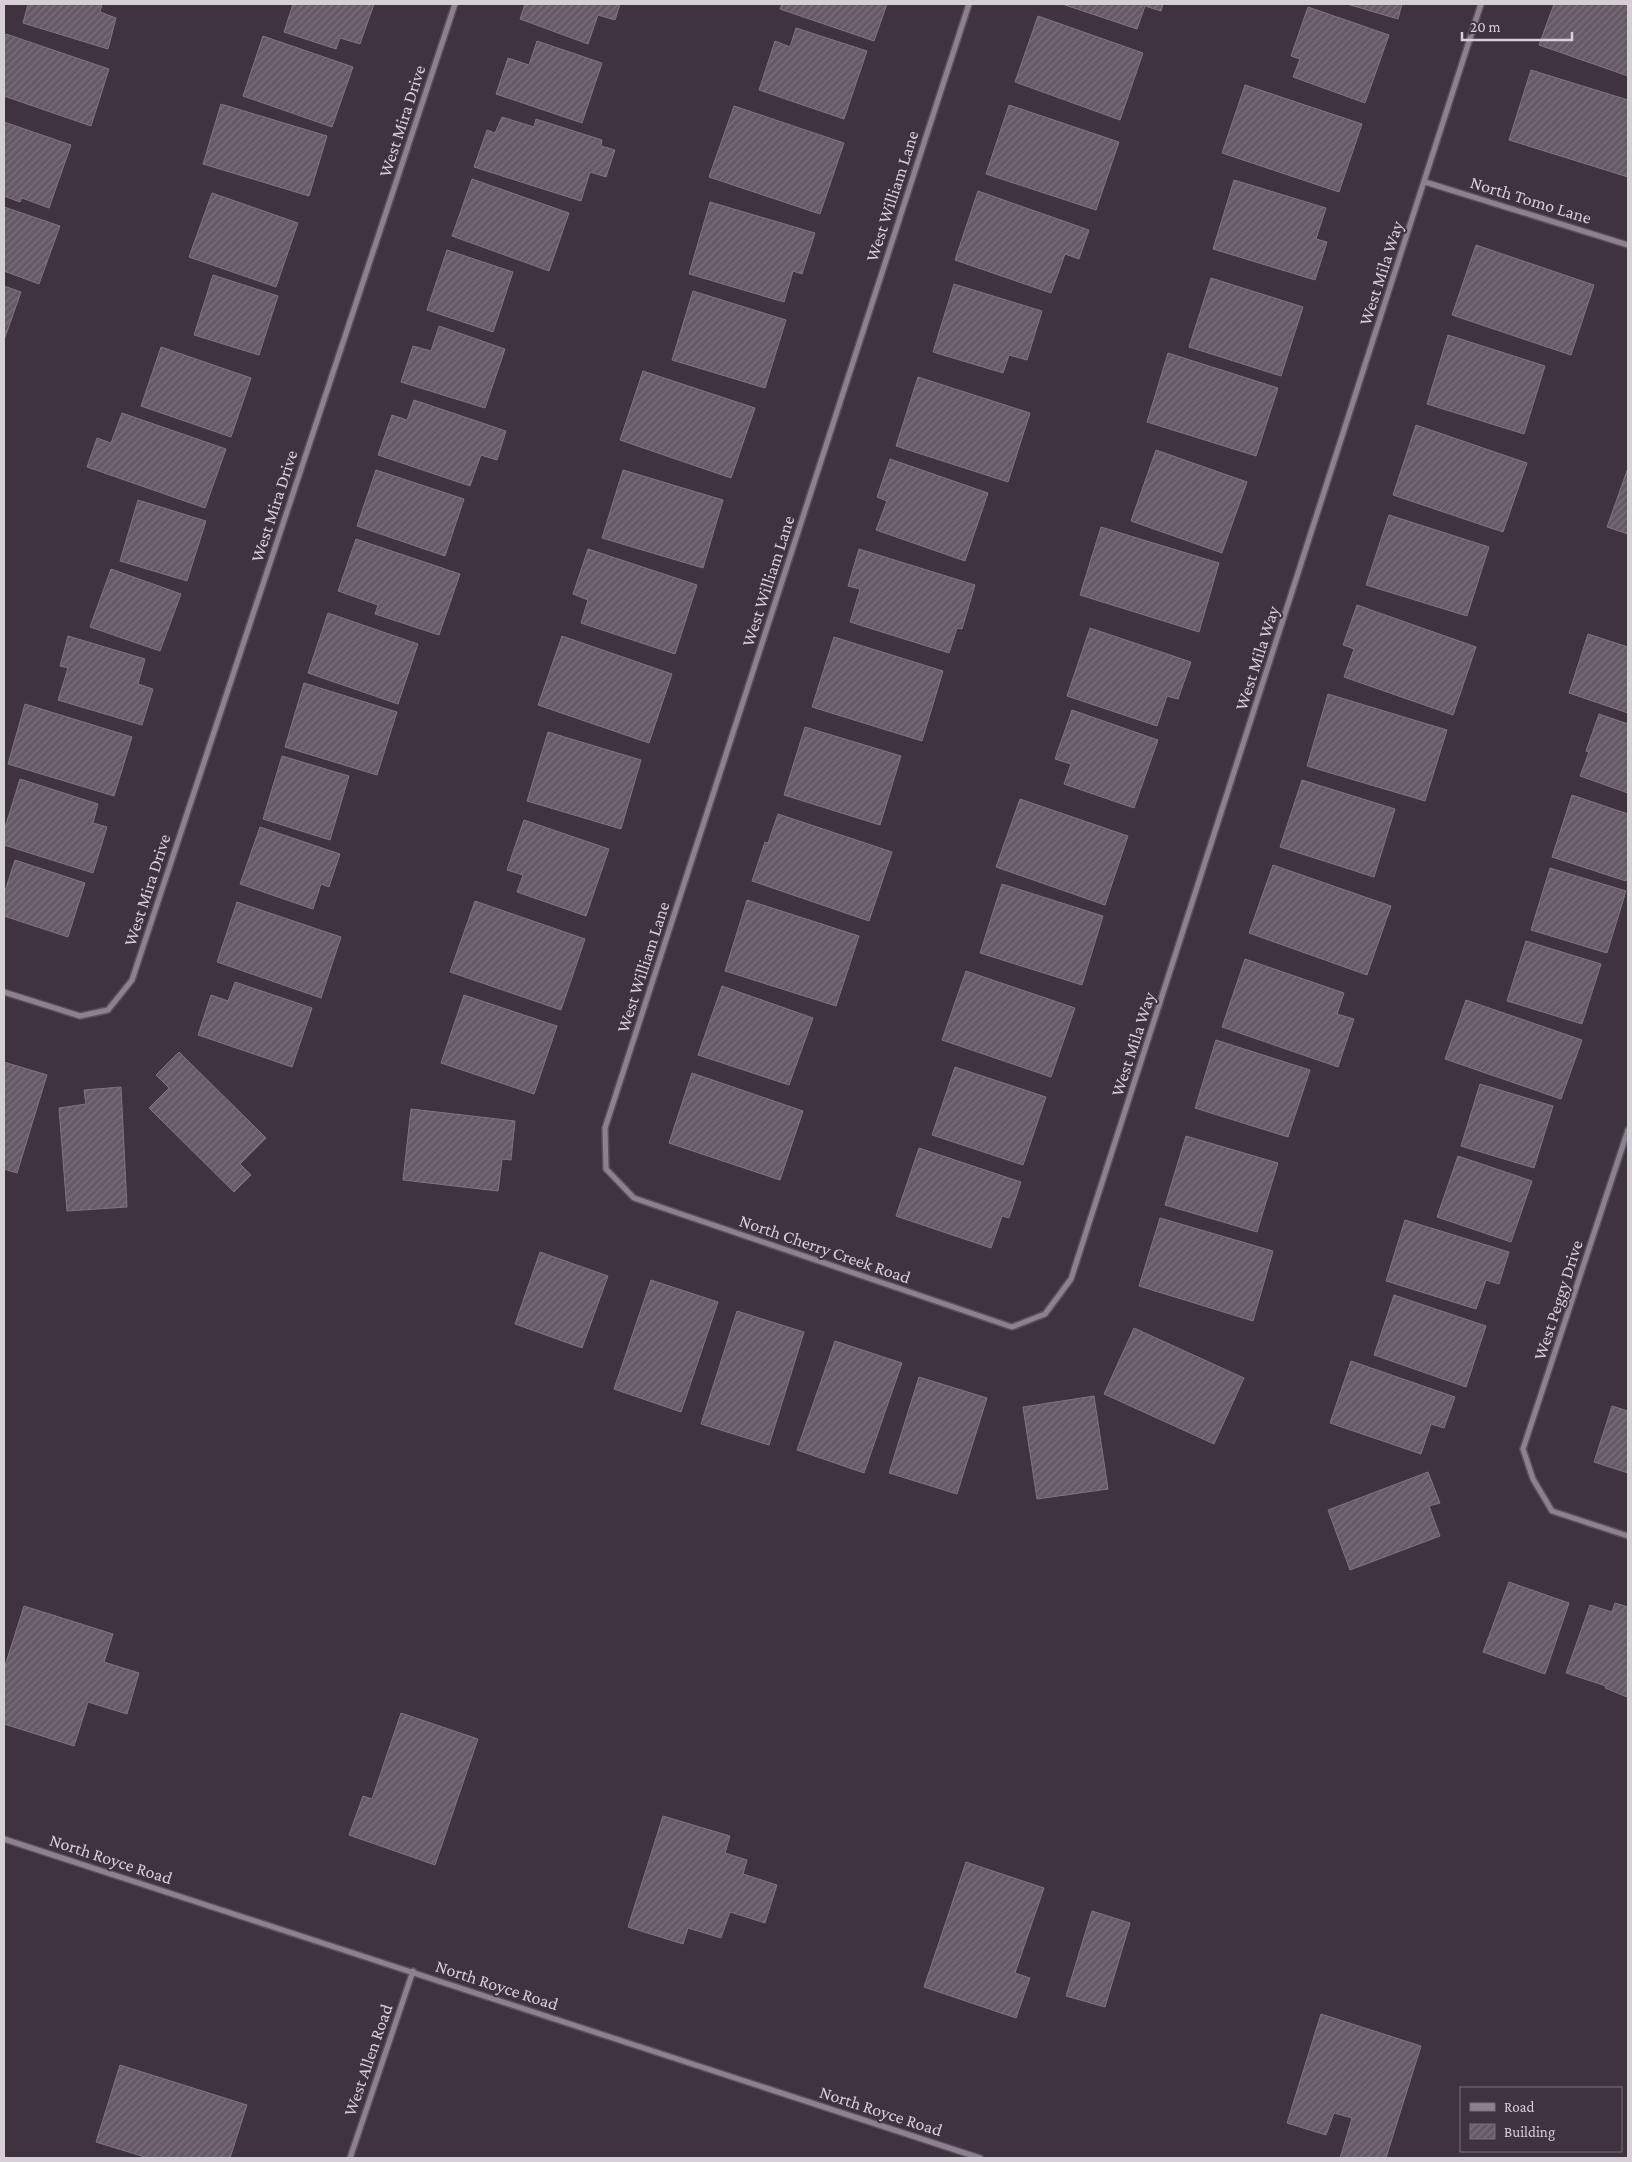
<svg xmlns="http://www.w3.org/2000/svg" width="1632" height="2162" font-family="'Crimson Pro',serif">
<defs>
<pattern id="building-hatch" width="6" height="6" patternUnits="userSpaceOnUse" patternTransform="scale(1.25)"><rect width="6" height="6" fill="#655965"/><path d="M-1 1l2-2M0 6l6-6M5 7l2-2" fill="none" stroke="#7a707a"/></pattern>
</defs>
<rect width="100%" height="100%" fill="#3f333f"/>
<path fill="url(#building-hatch)" stroke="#817481" d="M28 4H102L100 12 116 18 108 49 23 23Z
M293 4H374L360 44 340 38 336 49 284 32Z
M525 4H620L615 20 598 15 588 44 520 19Z
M782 4H887L874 41 780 9Z
M1062 4H1163L1161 11 1145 6 1137 29Z
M1347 4H1402L1398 19Z
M1554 4H1628V76L1539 45Z
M1308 7 1389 35 1365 103 1293 77 1300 59 1291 56Z
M1038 16 1143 53 1120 120 1015 82Z
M796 28 867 51 844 119 759 90 775 41 790 47Z
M6 34 109 69 91 126 4 96V41Z
M263 36 353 67 332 127 243 96Z
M537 41 602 63 582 123 496 94 508 58 529 65Z
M1531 70 1628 100V177L1509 140Z
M1245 85 1362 124 1339 192 1222 153Z
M221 104 327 136 309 196 203 164Z
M1009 105 1119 142 1096 210 986 174Z
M734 106 844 143 820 214 709 177Z
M502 117 534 127 536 119 602 140 601 146 615 150 606 177 590 172 581 201 474 167 487 130 495 133Z
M4 122 71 145 49 208 22 198 20 202 4 196Z
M472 179 569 213 549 271 452 236Z
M1234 180 1326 208 1316 239 1327 242 1315 280 1213 249Z
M978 191 1089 230 1079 259 1065 254 1051 293 955 260Z
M212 193 298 223 276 287 189 257Z
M710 202 815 233 802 274 793 271 784 302 689 274Z
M4 207 60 226 39 284 4 271Z
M1476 245 1594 285 1571 355 1452 315Z
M447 250 513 272 493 332 427 310Z
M213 275 278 296 259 355 194 335Z
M1211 278 1303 307 1281 376 1189 347Z
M954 284 1042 311 1027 360 1009 355 1003 373 933 352Z
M4 286 21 292 4 340Z
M693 291 786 320 765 388 672 360Z
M439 326 505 349 485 408 401 382 413 346 431 351Z
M1448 335 1545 366 1524 434 1427 404Z
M161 347 251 378 231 437 141 406Z
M1168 353 1278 388 1256 456 1147 422Z
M643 371 755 408 731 478 620 440Z
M918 377 1030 413 1008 482 896 446Z
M414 400 506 431 497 460 481 455 470 486 378 455 392 415 407 420Z
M122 413 226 449 205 508 87 467 97 438 111 443Z
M1416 425 1527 463 1503 532 1393 495Z
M1156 450 1247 482 1222 553 1131 521Z
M890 459 988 493 965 561 876 530 887 501 877 497Z
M1628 468V534L1607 527Z
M376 470 464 499 445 556 357 526Z
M623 470 723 500 703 568 602 538Z
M138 500 206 521 187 581 120 561Z
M1389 515 1489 547 1467 616 1366 585Z
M1101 527 1219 563 1199 632 1080 595Z
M356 539 460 574 439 635 375 614 378 605 338 591Z
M588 549 697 585 675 654 581 623 588 600 573 594Z
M859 549 975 585 962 629 957 628 949 653 850 622 860 589 848 586Z
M111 569 181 594 160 651 90 627Z
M1357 605 1476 647 1453 715 1344 677 1354 649 1343 645Z
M328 613 418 644 398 704 308 673Z
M1090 628 1191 662 1178 699 1167 696 1157 726 1067 696Z
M1588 634 1628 647V713L1569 693Z
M68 636 145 659 138 684 153 689 142 725 58 700 68 668 60 666Z
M562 636 672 674 649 743 538 705Z
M834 637 943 671 922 741 812 707Z
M304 683 397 712 377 775 285 747Z
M1328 694 1447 730 1425 801 1307 766Z
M25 704 132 737 114 796 8 764Z
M1072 710 1158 740 1134 808 1064 784 1071 764 1055 759Z
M1599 714 1628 724V793L1580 776 1589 752 1586 751Z
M805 727 901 756 880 825 784 795Z
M548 732 641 760 621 829 527 801Z
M282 756 349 776 330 840 263 819Z
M20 779 98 804 93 823 107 827 93 873 4 845V831Z
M1302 780 1395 809 1374 877 1280 847Z
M1572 795 1628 814V875L1626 881 1552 857Z
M1020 799 1128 836 1105 905 996 867Z
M778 814 892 852 869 921 752 881 765 842 768 843Z
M524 820 609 849 586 916 517 892 523 875 507 870Z
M260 827 340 854 329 887 321 884 313 909 240 884Z
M15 860 85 883 68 937 4 916V894Z
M1273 865 1391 906 1367 975 1249 933Z
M1550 868 1626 891 1607 953 1531 930Z
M1002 884 1103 916 1082 985 980 953Z
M747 900 859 936 836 1006 725 971Z
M475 901 585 939 561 1010 450 972Z
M237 902 341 937 321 998 217 962Z
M1526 941 1601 964 1582 1024 1507 1001Z
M1245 959 1344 993 1337 1014 1354 1019 1338 1067 1222 1027Z
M966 971 1075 1008 1051 1077 942 1040Z
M235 982 312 1008 292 1067 198 1035 211 995 228 1001Z
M722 986 813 1018 789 1085 698 1055Z
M464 995 557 1026 534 1094 441 1063Z
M1466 1000 1582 1040 1561 1099 1445 1059Z
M1216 1040 1310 1070 1288 1137 1195 1108Z
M179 1052 266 1138 240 1164 251 1175 234 1192 149 1108 169 1088 156 1075Z
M4 1062 47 1075 17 1173 4 1169Z
M955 1067 1046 1097 1023 1165 932 1135Z
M692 1073 803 1111 780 1180 669 1143Z
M1480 1084 1553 1106 1534 1168 1461 1146Z
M121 1087 127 1207 67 1211 59 1108 86 1104 84 1090Z
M411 1109 515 1121 511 1160 502 1159 498 1191 403 1180Z
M1186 1136 1278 1163 1257 1232 1165 1205Z
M919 1148 1021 1182 1009 1218 1002 1216 991 1248 896 1216Z
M1458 1156 1532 1181 1511 1242 1437 1217Z
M1160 1218 1273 1251 1253 1321 1139 1286Z
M1405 1220 1509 1252 1499 1284 1486 1280 1476 1309 1386 1281Z
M540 1252 608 1276 582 1348 515 1324Z
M651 1280 718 1302 681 1412 614 1389Z
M1394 1295 1486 1326 1466 1387 1374 1355Z
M737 1311 804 1332 769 1445 701 1424Z
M1134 1328 1244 1378 1214 1444 1104 1394Z
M835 1341 902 1363 864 1473 797 1450Z
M1351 1361 1455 1397 1444 1428 1431 1424 1421 1454 1330 1423Z
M919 1377 987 1398 957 1494 889 1473Z
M1094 1396 1108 1489 1037 1499 1023 1407Z
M1612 1406 1628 1411V1473L1594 1462Z
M1428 1472 1440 1503 1429 1506 1440 1536 1350 1570 1328 1510Z
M1509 1582 1569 1603 1545 1674 1483 1652Z
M1615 1603 1628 1607 1627 1697 1605 1688 1606 1686 1566 1673 1590 1605 1612 1612Z
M24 1606 113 1634 104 1662 139 1673 127 1714 88 1702 74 1746 4 1724V1669Z
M401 1713 478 1739 435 1865 349 1835 363 1796 372 1799Z
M663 1816 730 1836 725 1853 747 1860 743 1874 777 1885 765 1923 730 1912 721 1938 688 1928 683 1944 628 1927Z
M966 1862 1044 1888 1015 1973 1030 1978 1016 2018 924 1987Z
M1092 1911 1130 1923 1105 2007 1066 1996Z
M1321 2014 1421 2046 1386 2158H1340L1352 2118 1334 2113 1326 2135 1287 2123Z
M120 2065 247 2105 230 2158H148L96 2142Z"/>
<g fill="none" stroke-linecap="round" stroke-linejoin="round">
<g stroke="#5a515a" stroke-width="8">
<path id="street" d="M969 4 605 1128 606 1169 634 1198 1012 1327 1045 1314 1071 1279 1481 4
M1425 182 1628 245
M4 992 80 1016 108 1010 132 980 455 4
M1628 1130 1523 1449 1533 1479 1552 1511 1628 1536
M4 1839 980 2158
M350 2158 413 1971"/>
</g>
<use href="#street" stroke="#8e818f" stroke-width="5"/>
</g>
<g text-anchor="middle" stroke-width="4" stroke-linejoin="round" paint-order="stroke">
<g font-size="18" fill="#d6cfd6" stroke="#3f333f">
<text transform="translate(402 121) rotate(-72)" y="6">West Mira Drive</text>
<text transform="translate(892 196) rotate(-72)" y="6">West William Lane</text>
<text transform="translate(1531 200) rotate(17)" y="6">North Tomo Lane</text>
<text transform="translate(1381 273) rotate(-72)" y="6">West Mila Way</text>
<text transform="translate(274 506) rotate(-72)" y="6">West Mira Drive</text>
<text transform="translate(768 581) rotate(-72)" y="6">West William Lane</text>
<text transform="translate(1257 658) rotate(-72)" y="6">West Mila Way</text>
<text transform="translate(147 890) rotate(-72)" y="6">West Mira Drive</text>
<text transform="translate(643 967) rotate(-72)" y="6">West William Lane</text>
<text transform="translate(1133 1044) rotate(-72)" y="6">West Mila Way</text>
<text transform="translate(825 1249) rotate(19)" y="6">North Cherry Creek Road</text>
<text transform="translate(1558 1300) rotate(-72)" y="6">West Peggy Drive</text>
<text transform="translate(111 1859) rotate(18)" y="6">North Royce Road</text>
<text transform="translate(497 1985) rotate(18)" y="6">North Royce Road</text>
<text transform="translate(368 2060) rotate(-71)" y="6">West Allen Road</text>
<text transform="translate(881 2111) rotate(18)" y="6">North Royce Road</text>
</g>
</g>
<rect width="1632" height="2162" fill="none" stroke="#d6cfd6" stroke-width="10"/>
<rect x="1460" y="2087" width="162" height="65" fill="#3f333f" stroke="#7b717b"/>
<rect x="1470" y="2103" width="25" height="8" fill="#8e818f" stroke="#7b717b"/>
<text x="1504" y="2112" font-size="15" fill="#d6cfd6">Road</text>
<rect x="1470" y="2124" width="25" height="15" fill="url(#building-hatch)" stroke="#7b717b"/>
<text x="1504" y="2137" font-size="15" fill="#d6cfd6">Building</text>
<path d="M1462 32v8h110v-8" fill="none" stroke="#d6cfd6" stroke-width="2.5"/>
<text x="1470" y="32" font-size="15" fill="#d6cfd6" stroke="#3f333f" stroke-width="4" paint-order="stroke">20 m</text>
</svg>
